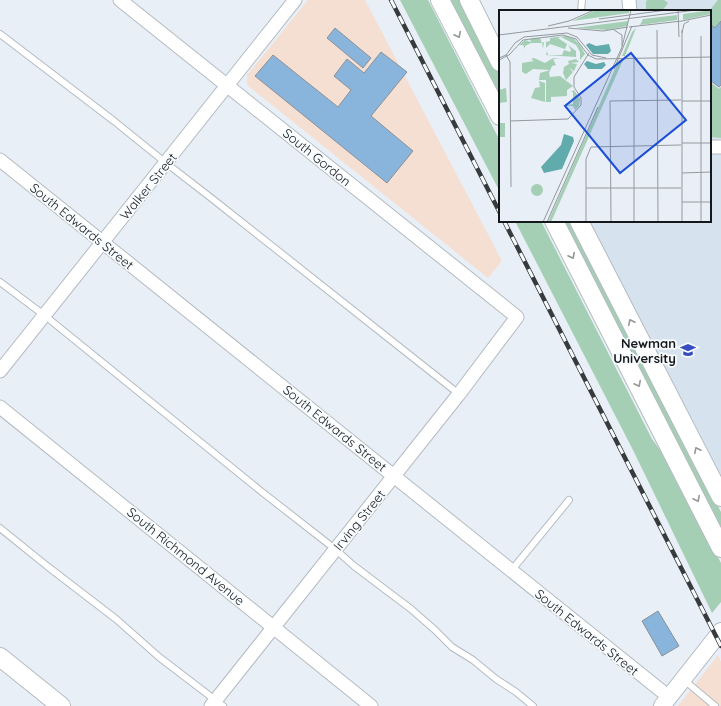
<svg xmlns="http://www.w3.org/2000/svg" width="721" height="706" font-family="Quicksand,sans-serif">
<rect width="100%" height="100%" fill="#e8eff6"/>
<path fill="#d6e3ef" d="M634 0H721V478L590 221H710V11H635Z"/>
<path fill="#f5dfd3" d="M308 0H365L502 261 488 278 247 85V75Z
M718 655 721 662V706H678Z"/>
<path fill="#a5cfb5" d="M400 0H428L500 141V192Z
M450 0H464L500 72V99Z
M647 0H664L668 3 662 11H646V2Z
M718 0H721V21L715 28 711 25 710 27V11H709Z
M710 82 719 89 721 87V138L710 137Z
M515 221H541L652 439 669 462 721 563V602L712 613 634 452Z
M562 221H574L721 512V530Z"/>
<path fill="#89b4dc" stroke="#8b9197" d="M721 21V85L719 87 710 80V27L711 25 715 28Z
M335 28 371 58 363 68 327 38Z
M381 52 407 72 371 116 413 151 387 183 255 76 273 55 338 107 351 90 334 76 347 59 364 73Z
M658 611 679 646 662 656 642 621Z"/>
<g fill="none" stroke-linecap="round" stroke-linejoin="round">
<g stroke="#b4bbc1" stroke-width="8">
<path id="service" d="M581 11 582 0
M0 34 114 121 166 163 210 197 459 394
M0 282 44 315 262 492 335 549 354 566 411 609 435 630 452 647 473 660 496 679 516 692 533 706
M0 528 47 566 116 619 159 657 223 706
M511 571 569 500
M683 679 715 706"/>
</g>
<g stroke="#b4bbc1" stroke-width="15">
<path id="minor" d="M120 0 517 317 459 394 211 706
M629 0 630 11
M710 147H721
M0 160 669 697
M0 371 295 0
M0 407 371 706"/>
</g>
<g stroke="#b4bbc1" stroke-width="18">
<path id="tertiary" d="M662 706 721 631"/>
</g>
<g stroke="#b4bbc1" stroke-width="20">
<path id="secondary" d="M440 0 500 116
M469 0 500 62
M554 221 721 548
M579 221 721 497
M0 657 61 706"/>
</g>
<use href="#service" stroke="#fff" stroke-width="6"/>
<use href="#minor" stroke="#fff" stroke-width="13"/>
<use href="#tertiary" stroke="#fff" stroke-width="16"/>
<use href="#secondary" stroke="#fff" stroke-width="18"/>
<g stroke="#373b3e" stroke-width="4.5">
<path id="rail" d="M391 0 500 213
M504 221 721 646"/>
</g>
<use href="#rail" stroke="#f9fcfe" stroke-width="3" stroke-dasharray="9" stroke-linecap="butt"/>
</g>
<defs><path id="oneway-chevron" d="M-2-3.5L2.5 0L-2 3.5" fill="none" stroke-width="1.6" stroke-linecap="round" stroke-linejoin="round"/></defs>
<g stroke="#969798">
<use href="#oneway-chevron" transform="translate(458 35) rotate(63)"/>
<use href="#oneway-chevron" transform="translate(572 256) rotate(63)"/>
<use href="#oneway-chevron" transform="translate(631 322) rotate(-117)"/>
<use href="#oneway-chevron" transform="translate(638 384) rotate(63)"/>
<use href="#oneway-chevron" transform="translate(697 450) rotate(-117)"/>
<use href="#oneway-chevron" transform="translate(697 499) rotate(63)"/>
</g>
<defs>
<g id="university-bare" transform="scale(1.2)"><path d="M0-5L7-2L0 1L-7-2ZM-4 1L0 2.5L4 1V4Q0 6-4 4Z" fill="#374dbf" stroke="#f9fcfe" stroke-width="2.5" paint-order="stroke"/></g>
</defs>
<g fill-rule="evenodd">
<use href="#university-bare" x="688" y="350"/>
</g>
<g text-anchor="middle" stroke-width="3.5" stroke-linejoin="round" paint-order="stroke">
<g font-size="13" fill="#15181a" stroke="#f9fcfe">
<text transform="translate(317 157) rotate(39)" y="5">South Gordon</text>
<text transform="translate(148 186) rotate(-51)" y="5">Walker Street</text>
<text transform="translate(82 226) rotate(39)" y="5">South Edwards Street</text>
<text transform="translate(335 428) rotate(39)" y="5">South Edwards Street</text>
<text transform="translate(359 520) rotate(-51)" y="5">Irving Street</text>
<text transform="translate(186 556) rotate(39)" y="5">South Richmond Avenue</text>
<text transform="translate(587 632) rotate(39)" y="5">South Edwards Street</text>
</g>
<g font-size="13" font-weight="bold" fill="#15181a" stroke="#f9fcfe" text-anchor="end">
<text x="676" y="348">Newman<tspan x="676" dy="15">University</tspan></text>
</g>
</g>
<g transform="translate(499 10)">
<rect width="212" height="212" fill="#e8eff6"/>
<path d="M97 0H130V3L73 11ZM212 0V4L184 10V4ZM178 5V10L141 15 144 9ZM129 11 128 16 109 20 76 18ZM137 18 126 46H123L133 22ZM67 26 75 29 81 35 86 44 81 50V42L77 35 62 27 59 28 68 34 66 39 51 34 47 38V32L51 31V28ZM41 28 43 33 45 32 44 39 43 33H32L26 36V39L24 35H20L26 30 32 32 31 29ZM69 35 77 41V47L47 45 48 41 49 45H63L65 40 71 42 72 40ZM35 48 46 53 54 48H61L54 49 57 55 53 56 50 63 51 67 61 66 74 76 68 80V86L52 87V92H47V70H53H40L41 63 51 60 34 59 27 64 23 62V53L35 51 32 49ZM77 49 80 52 71 53 78 54 75 61 70 58 74 62 67 70 64 63 65 57 70 54 69 51ZM120 50H124L52 212H49ZM40 71 46 73V92L32 88 36 78 41 77ZM7 78 8 92 0 93V80ZM75 80 81 89 80 96 76 100 74 96H63L74 94V82H72ZM0 113H6V127H0ZM32 180a6 6 0 1 1 12 0a6 6 0 1 1-12 0Z" fill="#a5cfb5"/>
<path d="M90 33 97 36 110 34 112 41 109 44H94L87 35ZM88 51 97 54 105 52 107 55 103 59H89L85 54ZM65 124 74 127 75 131 63 159 45 163 42 157 62 135Z" fill="#61abad"/>
<path fill="none" stroke="#94999e" stroke-width="1" d="M179 0 180 27M100 9 168 0M183 11 212 5M49 16 70 11 95 0M130 17 183 11M69 18 104 21 129 17M115 20 123 25V36M158 20 159 212M183 23 185 14 190 11M0 25 197 0M202 26V212M7 45 11 52 12 177M0 48 7 45 16 33 25 27 68 23 78 27 93 45 107 48M135 48V212M0 50 10 45 24 30 64 25 77 29 89 45 97 49 212 47M115 59 133 16M183 91H212M11 111 69 109 82 95V88L75 77V67L90 43M183 133H212M183 163 212 162M87 178H182M183 192H212M44 212 123 37 132 0M48 212 99 97M87 212V149L92 137 182 135M112 212 111 91 182 90M183 212V20"/>
<path fill="#1d4ed8" fill-opacity="0.15" stroke="#1d4ed8" stroke-width="2" d="M132 43 187 110 121 163 66 96Z"/>
<rect width="212" height="212" fill="none" stroke="#15181a" stroke-width="2"/>
</g>
</svg>
